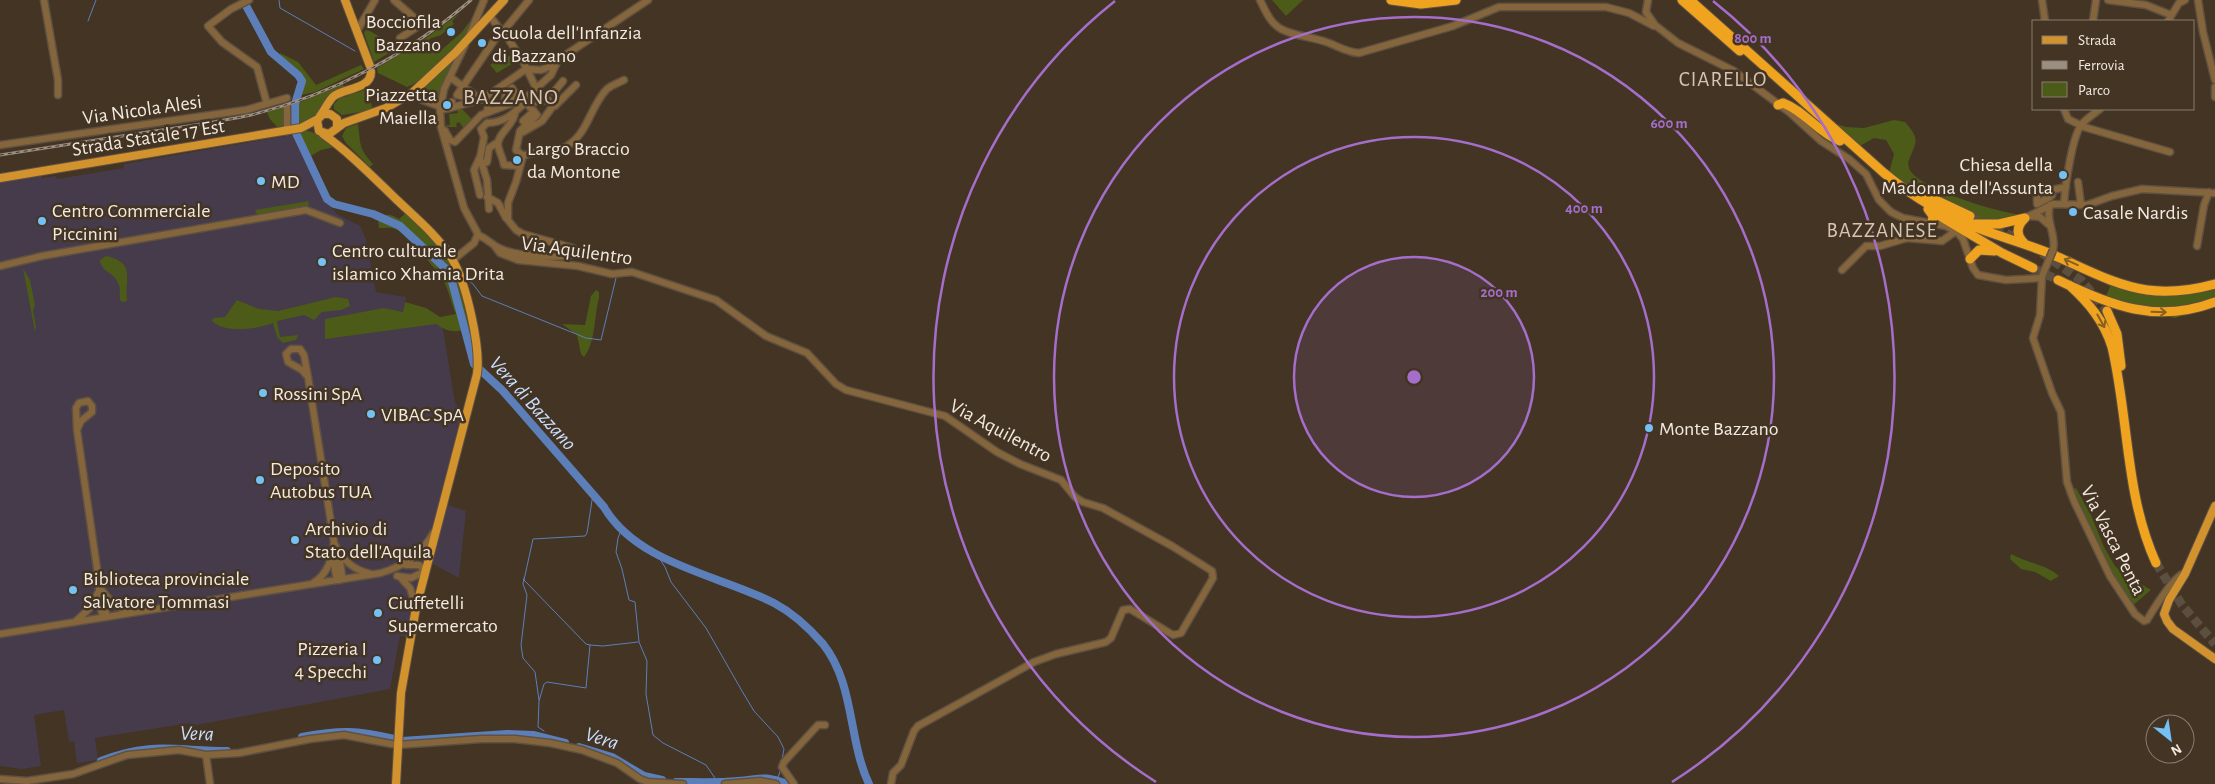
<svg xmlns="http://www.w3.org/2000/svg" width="2215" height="784" font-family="'Alegreya Sans',sans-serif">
<rect width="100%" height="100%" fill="#433424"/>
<path fill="#453b4a" d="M293 135 323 198 337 214 360 226 366 239 376 292 406 297 403 312 384 308 442 323 455 403 462 411 439 502 466 511 459 578 431 563 413 638 400 636 390 689 191 726 190 723 95 738 98 760 77 763 74 741 69 742 64 710 34 715 41 766 22 769 0 766V174L41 168 42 178 56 176 57 179 124 168V164Z"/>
<path fill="#4c5b18" d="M1272 0H1303L1286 16Z
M460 13 452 21 454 24 441 35 429 39 439 52 461 33 474 16C472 24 469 31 464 38 456 49 420 84 407 87L378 73 377 68 426 38Z
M366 29 399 47 374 62 364 33Z
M516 52 520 59 497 73 490 65 504 55 506 58Z
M280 53 298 62 316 85 361 65 359 62 364 69 315 92 301 95 296 91 302 85C300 70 282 68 280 53Z
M450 62 452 65 439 105 416 95Z
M343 84 345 89 308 123 277 127 270 119 267 112 303 101Z
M367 89 373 110 342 115 334 109V104L340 98 348 96V94L355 91 356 93Z
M461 108 473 120 464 129 459 122 456 124 457 127H445L444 126 450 125 449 114 458 113 457 109Z
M1894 120 1905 122C1922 141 1915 142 1908 163 1909 167 1909 170 1912 173 1928 191 2001 214 2025 215L2020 219 1976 222 1969 219 1946 202 1914 188 1889 173 1894 154 1886 140 1874 138 1858 147 1832 123 1846 127 1864 128Z
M358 124C361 145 358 147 373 164L370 167 346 143 342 136 346 128Z
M304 130C317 133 328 138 338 146L321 150 309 157 299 131Z
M309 201 308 207 258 216 255 210Z
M407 212 436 241 453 262 472 327C457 333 449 333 436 324L325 339V319L384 308 403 312 405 302 426 308 440 317 456 314C451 304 450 294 445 284 440 273 405 232 395 229 391 227 384 228 379 228L378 219C386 213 390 214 399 219Z
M106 256C137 263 124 278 127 301L123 302 120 300C119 294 121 288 118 283 114 272 101 272 100 260Z
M23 268 30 280 35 305 33 310 36 326 35 332Z
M2215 281V307L2175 318 2113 308 2112 314 2109 309 2111 301 2105 299 2111 284 2175 288Z
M596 290 599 292V298C594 316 596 342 584 357L581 354 577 335 562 324 585 325 591 296Z
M336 297 348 299 350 306 341 310 322 312 314 320 304 315 277 321 280 337 298 335 296 340 283 343 277 337 273 323C257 329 225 334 212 321L213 318 225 317 237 300 259 309 278 311Z
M2076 488 2091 515 2104 547 2115 566 2125 575 2151 590 2132 606C2108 570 2084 532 2066 493Z
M2011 554C2027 563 2045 564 2059 576L2051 581 2035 572 2021 569 2010 559Z"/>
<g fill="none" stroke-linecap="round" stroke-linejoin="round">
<path stroke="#5c7fb9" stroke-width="1" d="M279 0 280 8 355 51
M88 21 96 0
M449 273 457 276
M464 278 473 284 482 296 586 338 601 340 616 278
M622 528 618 538 616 552 622 569 629 600 635 602 639 642 647 661 646 694 653 735 663 743 706 765 717 781
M656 553 665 567 671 582 706 628 742 691 754 711 778 737 784 749 782 760
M524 578 523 584 527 595 521 645 523 658 535 672 539 700
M590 645 586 644 524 580 533 539 585 536 587 533 593 494
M544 731 538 727 539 701 544 684 547 682 586 688 590 645 603 646 638 642
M777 780 781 769"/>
<path stroke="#5c7fb9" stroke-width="8" d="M243 0 271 52 298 75 302 81 295 104V131L327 199 334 204 373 214 400 226 446 269 451 278 474 364 503 391 604 507C637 564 720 575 774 603 793 613 809 628 823 644 855 684 848 740 869 784
M302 737C340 730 357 730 394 739
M402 741 507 734 533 735 565 743
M579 747 612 757 644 776 662 780
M101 761C151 741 177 751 227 751
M676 782C696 782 718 783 738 781 762 779 763 775 787 784"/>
<path stroke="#5d4f40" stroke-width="9" stroke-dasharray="9 4.5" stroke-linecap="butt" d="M1970 216 2023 241
M2042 253 2082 281 2107 311
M2033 268 2058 280
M2156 563 2182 605 2215 644"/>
<g stroke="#5f5142" stroke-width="9">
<path id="minor" d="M44 0 58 80V95
M249 0 231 9 208 26 222 42 257 67 267 104
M394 0 419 22 417 27 400 38
M1260 0C1265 10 1270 23 1281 29 1294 36 1312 37 1326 42 1338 46 1346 52 1359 53L1453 26 1499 7H1606L1629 13 1654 26
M1648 0 1646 12 1655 25 1678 43 1734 71 1789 112 1821 141 1849 159 1866 174 1879 200 1891 212 1903 218 1946 226 1958 233 1963 239 1973 268 1978 275 2006 280 2042 278
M2042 0 2045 21
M2108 0 2146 5 2171 15
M2198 0 2203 32 2215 80
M490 16 501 31
M2093 21 2096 0
M2168 21 2179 3 2185 0
M357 31 375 0
M503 31 523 61 536 88
M469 36 484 0
M450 77 480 99
M2215 87V97
M470 92 465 97 457 95 500 32 506 28 529 0
M554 92 563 81
M412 93 420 99 441 107
M539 93 533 99 534 102 548 100
M505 99 508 98 509 101 518 98 512 88 506 95C505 96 505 98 506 99L507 105
M548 100 553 106H555L576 85
M452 102 450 108 440 110 444 89 465 45
M450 108 483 99 526 69 541 70 556 64
M2064 109 2068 119 2084 127 2170 152
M440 110 441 127 464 208 478 234 474 243 453 260
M486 113 489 105 486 97
M515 113C514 125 497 134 498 145 499 152 503 158 504 165L519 166
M523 121 534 111
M487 123 481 129 484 137 480 158 487 180 489 209
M487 123C505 123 515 112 527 101L526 97
M442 129 445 131 450 140 455 142 481 115 526 98 551 75 558 60 648 0
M287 131V107
M523 132 542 121 553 106
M0 145 246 110 287 98
M523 156C541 147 548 160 570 144 589 130 591 105 607 89 612 85 618 83 624 80
M523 156 516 150 520 131 537 115 528 105
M483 164 487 162 489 148 498 142
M2078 182 2081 205
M2050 190V197L2037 204V191Z
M480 195 474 170 480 157
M2052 195V190L2066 187
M487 197 498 203 506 218
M2064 204C2065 188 2072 135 2082 124 2087 118 2094 114 2100 109
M2050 205C2045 221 2057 236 2053 250
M2030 216 2040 217 2049 225
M2025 218 2053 204 2087 205 2112 196 2142 189 2215 193
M478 235C486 238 491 244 499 248 515 256 560 260 577 253L573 248 523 234 516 230 508 220V203L516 182 523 156
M494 245 500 253 518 260 578 266 612 274 632 272 716 300 766 336 807 353 836 384 846 390 945 416 997 452 1020 464 1061 480 1075 497 1083 502 1103 508 1172 546 1212 571 1213 578 1181 633 1173 635 1130 609 1123 610 1111 638 1106 642 1056 654 1034 662 918 726 914 731 901 765 893 773 891 784
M2197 246 2204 205 2209 192
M2048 262 2042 276 2040 315 2033 338 2052 393 2061 412 2067 482 2074 501 2110 576 2135 614 2144 621 2147 620C2153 610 2175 574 2185 573
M0 266 42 256 306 210 340 223
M1842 270 1866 246H1880L1907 238 1942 241 1956 231
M308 377 302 370 288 362 286 354 291 349H300L304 355 308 377 334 542C333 558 327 575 313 583
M77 430 81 421 92 412V406L88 401 79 403 76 408 77 430 99 582C99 593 98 610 105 617
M334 543C342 560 353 570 371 574
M339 555 342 575 340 580
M333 556 336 576 340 580
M397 576 411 578 426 571 419 565H406
M400 577 410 588 416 607
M101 589 113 604 129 613
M103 595 106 613 105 617
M75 622 89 609 98 593
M0 634 381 573C406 565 421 555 434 532
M206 755 210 784
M0 779 27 781 73 774 127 755 179 750 206 755 239 753 310 739 344 735 397 745 481 739H515L550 743 582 750 617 763 640 779 648 782 683 784
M725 784 760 781 776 784
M794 784 782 767 784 762 818 725H825"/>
</g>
<g stroke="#5f5142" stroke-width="10">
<path id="major" d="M345 0 370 66
M320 116C325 110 328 101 334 96 345 88 371 89 371 72
M337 128V119L330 114H323L317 120 319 131 329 134 344 123 386 108 412 93 455 53 504 0
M323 134C350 153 373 177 397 200 416 218 438 236 452 259 466 282 481 347 477 374L416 608 401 693 396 784
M0 178 301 128 318 119
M2215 506 2185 574 2169 600 2164 614 2167 621 2173 629 2215 659"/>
</g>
<g stroke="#5f5142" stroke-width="11">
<path id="highway" d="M1391 0 1421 4 1456 0
M1682 0 1740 51
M1690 0 1884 173C1913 197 1947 217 1983 230 2005 238 2029 245 2051 254 2082 267 2113 285 2147 290 2170 293 2193 290 2215 284
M1778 105 1783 103C1805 111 1817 132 1840 141
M1921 193 1970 216
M1928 209 1933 216 1932 223
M1938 215 2002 253 2033 268
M2024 219C2016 227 2016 236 2025 244
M1974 224H1999L2025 218
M1970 259 1979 250 1995 251
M2058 280C2111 306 2157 324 2215 302
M2069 285C2089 303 2104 321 2112 347 2129 419 2125 495 2156 563
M2107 311 2117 334 2121 366"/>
</g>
<use href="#minor" stroke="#85663c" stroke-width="6"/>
<use href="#major" stroke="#d2922e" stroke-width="8"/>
<use href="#highway" stroke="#f0a31e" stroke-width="9"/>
<g stroke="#9b8f81" stroke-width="3">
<path id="rail" d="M0 155C51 147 103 139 154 131 186 126 219 122 251 115 331 95 409 54 471 0"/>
</g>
<use href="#rail" stroke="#433424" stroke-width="1" stroke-dasharray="4" stroke-linecap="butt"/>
<g stroke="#5f5142" stroke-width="9" stroke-linecap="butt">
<path id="minor-bridge" d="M2048 262 2053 250"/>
</g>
<use href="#minor-bridge" stroke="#85663c" stroke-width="6"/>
</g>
<defs><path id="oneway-shaft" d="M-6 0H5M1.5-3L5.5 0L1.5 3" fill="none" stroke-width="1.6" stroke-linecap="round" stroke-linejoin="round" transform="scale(1.25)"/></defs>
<g stroke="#886022">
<use href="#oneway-shaft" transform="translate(2071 262) rotate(-156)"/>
<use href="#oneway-shaft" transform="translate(2159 312) rotate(2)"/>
<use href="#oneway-shaft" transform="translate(2101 321) rotate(61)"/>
</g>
<circle cx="1414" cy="377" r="120" fill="#a56eca" fill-opacity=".12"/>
<g fill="none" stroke="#a56eca" stroke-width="2.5">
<circle cx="1414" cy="377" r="120"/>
<circle cx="1414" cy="377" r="240"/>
<circle cx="1414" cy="377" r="360"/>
<path d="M1156 782A480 480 0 0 1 1115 1M1713 1A480 480 0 0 1 1672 782"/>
</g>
<g fill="#73c1f5" stroke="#433424" stroke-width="2">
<circle cx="451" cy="32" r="5"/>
<circle cx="482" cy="43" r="5"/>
<circle cx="447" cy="105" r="5"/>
<circle cx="517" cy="160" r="5"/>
<circle cx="2063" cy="175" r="5"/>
<circle cx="261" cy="181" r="5"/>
<circle cx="2073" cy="212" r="5"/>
<circle cx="42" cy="221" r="5"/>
<circle cx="322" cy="262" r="5"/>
<circle cx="263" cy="393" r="5"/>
<circle cx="371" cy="414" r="5"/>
<circle cx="1649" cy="428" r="5"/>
<circle cx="260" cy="480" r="5"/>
<circle cx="295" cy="540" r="5"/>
<circle cx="73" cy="590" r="5"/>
<circle cx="378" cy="613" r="5"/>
<circle cx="377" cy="660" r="5"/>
</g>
<g text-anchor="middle" stroke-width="5" stroke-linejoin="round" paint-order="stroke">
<g font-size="20" fill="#f3eadf" stroke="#433424" text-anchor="start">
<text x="441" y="28" text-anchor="end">Bocciofila<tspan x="441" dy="23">Bazzano</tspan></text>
<text x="492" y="39">Scuola dell'Infanzia<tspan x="492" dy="23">di Bazzano</tspan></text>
<text x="437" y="101" text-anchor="end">Piazzetta<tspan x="437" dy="23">Maiella</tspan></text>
<text x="527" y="155">Largo Braccio<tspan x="527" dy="23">da Montone</tspan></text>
<text x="2053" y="171" text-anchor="end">Chiesa della<tspan x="2053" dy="23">Madonna dell'Assunta</tspan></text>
<text x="271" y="188">MD</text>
<text x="52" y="217">Centro Commerciale<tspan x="52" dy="23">Piccinini</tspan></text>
<text x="2083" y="219">Casale Nardis</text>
<text x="332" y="257">Centro culturale<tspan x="332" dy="23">islamico Xhamia Drita</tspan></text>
<text x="273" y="400">Rossini SpA</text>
<text x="381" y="421">VIBAC SpA</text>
<text x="1659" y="435">Monte Bazzano</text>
<text x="270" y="475">Deposito<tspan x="270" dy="23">Autobus TUA</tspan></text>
<text x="305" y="535">Archivio di<tspan x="305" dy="23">Stato dell'Aquila</tspan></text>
<text x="83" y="585">Biblioteca provinciale<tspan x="83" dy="23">Salvatore Tommasi</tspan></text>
<text x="388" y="609">Ciuffetelli<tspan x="388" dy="23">Supermercato</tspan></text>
<text x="367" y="655" text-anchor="end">Pizzeria I<tspan x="367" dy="23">4 Specchi</tspan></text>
</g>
<g font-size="20" fill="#f3eadf" stroke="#433424">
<text transform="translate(142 109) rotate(-8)" y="7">Via Nicola Alesi</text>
<text transform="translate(148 137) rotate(-9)" y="7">Strada Statale 17 Est</text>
<text transform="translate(577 250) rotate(8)" y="7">Via Aquilentro</text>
<text transform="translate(1001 430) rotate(28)" y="7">Via Aquilentro</text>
<text transform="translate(2114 540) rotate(63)" y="7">Via Vasca Penta</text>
</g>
<g font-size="21" letter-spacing="1" fill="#d7c4b0" stroke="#433424">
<text x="1723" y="86">CIARELLO</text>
<text x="1882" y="237">BAZZANESE</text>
</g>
<g font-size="21" font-style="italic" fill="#c9deff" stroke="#433424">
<text transform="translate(533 403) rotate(48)" y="7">Vera di Bazzano</text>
<text transform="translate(197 733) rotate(2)" y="7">Vera</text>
<text transform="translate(602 738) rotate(18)" y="7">Vera</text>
</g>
<g font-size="22" letter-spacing="1" fill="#d7c4b0" stroke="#433424">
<text x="511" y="104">BAZZANO</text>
</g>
</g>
<circle cx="1414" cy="377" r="8" fill="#a56eca" stroke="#433424" stroke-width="2.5"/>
<g font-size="15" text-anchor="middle" font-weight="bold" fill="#a56eca" stroke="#433424" stroke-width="5" stroke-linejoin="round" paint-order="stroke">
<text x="1753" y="43">800 m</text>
<text x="1669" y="128">600 m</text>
<text x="1584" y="213">400 m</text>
<text x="1499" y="297">200 m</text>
</g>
<rect x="2032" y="20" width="162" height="90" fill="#433424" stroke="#897d6f"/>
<rect x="2042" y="36" width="25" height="8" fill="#d2922e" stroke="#897d6f"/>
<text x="2078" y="45" font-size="15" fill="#f3eadf">Strada</text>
<rect x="2042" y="61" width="25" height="8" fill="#9b8f81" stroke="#897d6f"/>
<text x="2078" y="70" font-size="15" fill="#f3eadf">Ferrovia</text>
<rect x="2042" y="82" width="25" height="15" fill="#4c5b18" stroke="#897d6f"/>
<text x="2078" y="95" font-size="15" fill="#f3eadf">Parco</text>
<g transform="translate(2170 739) rotate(150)"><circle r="24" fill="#433424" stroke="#897d6f"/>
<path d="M0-4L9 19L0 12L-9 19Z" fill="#73c1f5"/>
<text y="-8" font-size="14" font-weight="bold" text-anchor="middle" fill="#f3eadf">N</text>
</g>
</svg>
